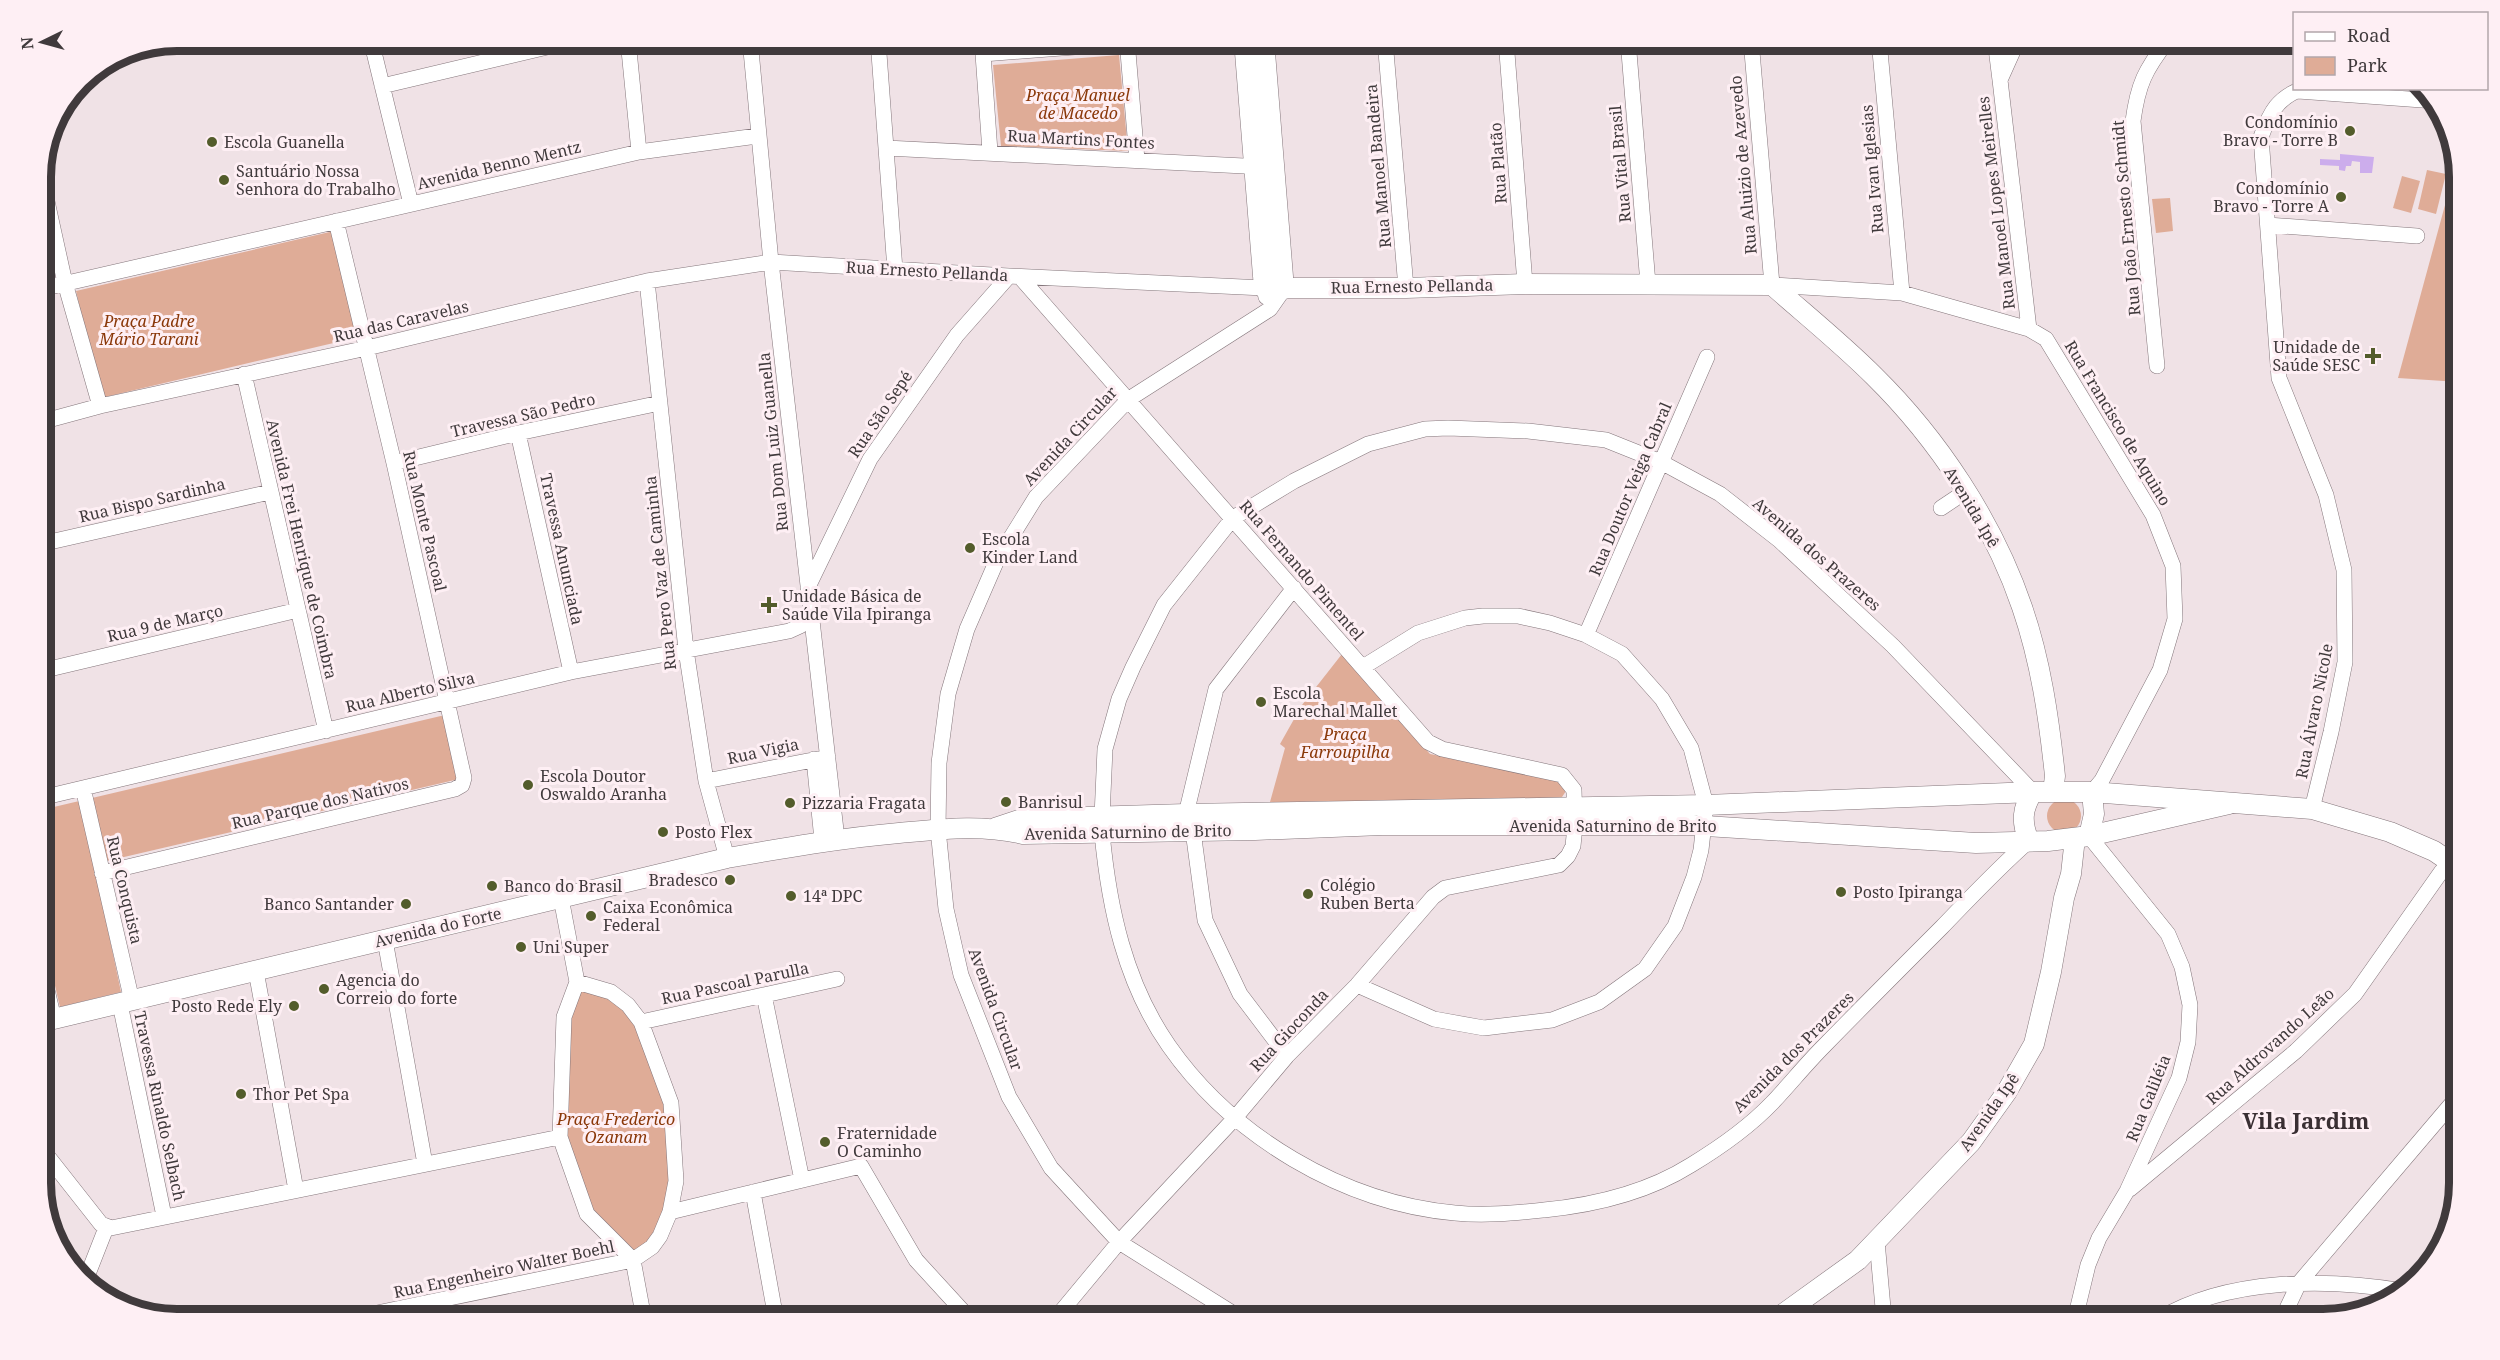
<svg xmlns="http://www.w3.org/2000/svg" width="2500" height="1360" font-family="'Noto Serif',serif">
<rect width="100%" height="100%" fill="#f0e2e6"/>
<path fill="#dfac97" d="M1119 55 1128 151 1001 146 993 65Z
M2457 161 2459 168V382L2398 378Z
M2427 170 2446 174 2436 214 2418 209Z
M2402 176 2420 181 2411 213 2393 208Z
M2170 198 2173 231 2156 233 2152 199Z
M334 231 359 337 101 398 76 291Z
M1342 654 1430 754 1559 780 1566 791 1560 800 1270 802 1285 748 1280 744 1302 705Z
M445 715 459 779 94 864 121 992 60 1007 41 926V810Z
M2047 816a17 17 0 1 1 34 0a17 17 0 1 1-34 0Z
M580 987 610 995 635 1023 666 1106 672 1183 655 1237 632 1256 586 1214 564 1138 568 1019Z"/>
<path fill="#ccadec" d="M2340 154 2374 157 2372 173H2360V162L2352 161 2351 166H2346L2345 171 2339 170V166L2320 165V159L2340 160Z"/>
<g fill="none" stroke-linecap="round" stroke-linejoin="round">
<g stroke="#84767b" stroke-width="16">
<path id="minor" d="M371 40 411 204
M628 40 639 152
M750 40 771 262 837 839
M878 40 895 270
M982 40 990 152
M1127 40 1137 160
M1385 40 1406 288
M1506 40 1525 284
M1628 40 1648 284
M1751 40 1772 285 1902 293 2029 329 2046 339 2153 515 2173 566 2175 619 2160 670 2102 780 2092 792
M1879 40 1902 293
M1995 40 2000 80
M2018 40 2000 80 2029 329
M1628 44 1674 40
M983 54 1127 43
M382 86 577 40
M2304 88C2278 97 2270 112 2261 137L2279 378 2326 495 2344 570 2345 662 2331 732 2312 809
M2298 91 2436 101
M886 148 1264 167
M41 174 65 283 100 406
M2268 225 2417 236
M1020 277 1428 742 1442 749 1562 775 1574 790 1575 826 1573 846 1568 856 1559 865 1445 888 1433 897 1357 985 1287 1056 1234 1119 1119 1242 1055 1319
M647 281 686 650 706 781 727 858
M41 289 639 152 757 136
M2157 366 2133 121C2138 84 2145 70 2168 40
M244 374 326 731
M41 422 100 406 367 348 647 281 771 262 1009 276 1264 288 1266 297
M518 433 571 672
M394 463 518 433 660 403
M1941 508 1965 492
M41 544 270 492
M808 587 870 459 957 335 1009 276
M1586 635 1707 357
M41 671 298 610
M814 759 822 840
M706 781 828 757
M83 788 132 1001
M41 798 571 672 789 631 800 626 810 611
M1186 814 1216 689 1294 588
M1102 817 1105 749 1119 699 1133 667 1164 605 1233 518 1294 481 1368 444 1425 429 1448 428 1528 431 1606 440 1661 462 1720 494 1779 540 1893 646 2033 792
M1193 831 1205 920 1240 994 1287 1056
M1102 833C1109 908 1125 983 1169 1046 1232 1136 1343 1203 1455 1213 1485 1216 1514 1213 1544 1210 1595 1205 1648 1192 1691 1165 1719 1148 1749 1127 1772 1103 1790 1084 1806 1064 1824 1046 1863 1006 1903 966 1942 927 1970 898 1998 868 2029 841
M102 873 455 789 462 785 464 778 394 463 336 221
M561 898 577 982 564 1017 560 1137 587 1214 633 1260 644 1319
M385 940 425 1164
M41 965 54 1019
M256 971 296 1190
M1357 985 1434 1019 1484 1028 1552 1020 1599 1002 1645 969 1675 926 1694 877 1701 850 1706 805 1691 748 1662 699 1622 654 1586 635 1550 623 1518 616H1483L1465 618 1418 633 1363 667
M764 995 802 1180
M120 1004 164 1216
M641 1022 837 979
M41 1153 49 1158 101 1224 111 1228 560 1137
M2130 1189 2296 1051 2355 994 2441 872 2459 852
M753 1192 776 1319
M670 1212 861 1166 916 1260 970 1319
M1877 1241 1884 1319
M86 1279 106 1228
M348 1319 633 1260 652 1247 660 1236 670 1212 676 1181 671 1103 641 1022 628 1005 611 992 577 982
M1242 1319 1119 1242 1051 1168 1009 1097 961 975 946 909 938 829 939 763 948 694 967 629 997 560 1036 497 1129 399 1270 309 1284 289
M2075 1319 2088 1265 2099 1238 2127 1191 2179 1078 2188 1042 2190 1005 2182 967 2168 934 2089 836
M2159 1319C2228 1278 2326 1278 2403 1291
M2282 1319 2299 1283 2459 1095"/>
</g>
<g stroke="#84767b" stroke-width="21">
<path id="major" d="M1244 40 1264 288H1406L1525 284 1772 285C1806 315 1842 344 1874 376 1938 439 1993 522 2022 607 2041 662 2049 719 2055 776L2053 792
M1264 40 1284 289
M995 828 1022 819 1186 814 1706 805 2033 792H2092L2312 809 2390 832 2434 851 2459 868
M2089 836 2094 814 2092 792
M2029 841C2021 822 2022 808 2033 792
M41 1022 727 858C784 848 841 838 899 833 942 829 981 824 1023 834L1255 830 1382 825H1690L1976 843 2048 841 2089 836 2229 804
M1776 1319 1858 1260 1971 1142 2006 1093 2034 1044 2051 972 2064 898 2071 874 2075 838"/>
</g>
<use href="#minor" stroke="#fff" stroke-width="15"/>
<use href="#major" stroke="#fff" stroke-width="20"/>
</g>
<g fill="#535c2b" stroke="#feeff4" stroke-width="2">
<circle cx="2350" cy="131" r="6"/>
<circle cx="212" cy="142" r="6"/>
<circle cx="224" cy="180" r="6"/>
<circle cx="2341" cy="197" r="6"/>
<path d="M2370 347h6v6h6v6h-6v6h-6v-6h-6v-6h6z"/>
<circle cx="970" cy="548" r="6"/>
<path d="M766 596h6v6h6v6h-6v6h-6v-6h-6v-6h6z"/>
<circle cx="1261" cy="702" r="6"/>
<circle cx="528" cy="785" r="6"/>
<circle cx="1006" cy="802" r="6"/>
<circle cx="790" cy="803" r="6"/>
<circle cx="663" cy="832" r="6"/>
<circle cx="730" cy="880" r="6"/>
<circle cx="492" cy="886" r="6"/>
<circle cx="1841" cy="892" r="6"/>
<circle cx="1308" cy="894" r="6"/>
<circle cx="791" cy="896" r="6"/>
<circle cx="406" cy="904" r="6"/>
<circle cx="591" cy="916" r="6"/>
<circle cx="521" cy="947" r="6"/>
<circle cx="324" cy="989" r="6"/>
<circle cx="294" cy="1006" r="6"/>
<circle cx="241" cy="1094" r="6"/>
<circle cx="825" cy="1142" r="6"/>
</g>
<g text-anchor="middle" stroke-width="6" stroke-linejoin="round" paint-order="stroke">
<g font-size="16" font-style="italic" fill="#8a3809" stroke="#feeff4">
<text x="1078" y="101">Praça Manuel<tspan x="1078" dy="18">de Macedo</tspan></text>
<text x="149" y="327">Praça Padre<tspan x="149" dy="18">Mário Tarani</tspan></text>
<text x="1345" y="740">Praça<tspan x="1345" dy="18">Farroupilha</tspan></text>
<text x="616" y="1125">Praça Frederico<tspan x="616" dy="18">Ozanam</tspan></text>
</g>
<g font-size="16" fill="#403a3c" stroke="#feeff4" text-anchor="start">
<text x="2338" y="128" text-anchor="end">Condomínio<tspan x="2338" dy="18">Bravo - Torre B</tspan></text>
<text x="224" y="148">Escola Guanella</text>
<text x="236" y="177">Santuário Nossa<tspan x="236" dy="18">Senhora do Trabalho</tspan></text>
<text x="2329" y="194" text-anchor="end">Condomínio<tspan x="2329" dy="18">Bravo - Torre A</tspan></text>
<text x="2360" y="353" text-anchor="end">Unidade de<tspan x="2360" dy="18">Saúde SESC</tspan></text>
<text x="982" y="545">Escola<tspan x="982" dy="18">Kinder Land</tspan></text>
<text x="782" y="602">Unidade Básica de<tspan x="782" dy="18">Saúde Vila Ipiranga</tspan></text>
<text x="1273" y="699">Escola<tspan x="1273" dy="18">Marechal Mallet</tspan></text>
<text x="540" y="782">Escola Doutor<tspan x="540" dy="18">Oswaldo Aranha</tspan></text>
<text x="1018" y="808">Banrisul</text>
<text x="802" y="809">Pizzaria Fragata</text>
<text x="675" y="838">Posto Flex</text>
<text x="718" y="886" text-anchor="end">Bradesco</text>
<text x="1320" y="891">Colégio<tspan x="1320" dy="18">Ruben Berta</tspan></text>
<text x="504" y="892">Banco do Brasil</text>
<text x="1853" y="898">Posto Ipiranga</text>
<text x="803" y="902">14ª DPC</text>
<text x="394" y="910" text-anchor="end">Banco Santander</text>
<text x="603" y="913">Caixa Econômica<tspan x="603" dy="18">Federal</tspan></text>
<text x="533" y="953">Uni Super</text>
<text x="336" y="986">Agencia do<tspan x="336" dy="18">Correio do forte</tspan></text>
<text x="282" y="1012" text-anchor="end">Posto Rede Ely</text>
<text x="253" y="1100">Thor Pet Spa</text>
<text x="837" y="1139">Fraternidade<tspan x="837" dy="18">O Caminho</tspan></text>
</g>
<g font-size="16" fill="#403a3c" stroke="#feeff4">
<text transform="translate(1081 139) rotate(3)" y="6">Rua Martins Fontes</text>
<text transform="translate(1498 163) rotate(-94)" y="6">Rua Platão</text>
<text transform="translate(1620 164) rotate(-95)" y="6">Rua Vital Brasil</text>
<text transform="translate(499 165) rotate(-13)" y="6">Avenida Benno Mentz</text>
<text transform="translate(1743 165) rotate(-95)" y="6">Rua Aluizio de Azevedo</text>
<text transform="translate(1378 166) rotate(-95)" y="6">Rua Manoel Bandeira</text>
<text transform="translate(1872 169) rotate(-95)" y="6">Rua Ivan Iglesias</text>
<text transform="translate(1996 203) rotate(-97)" y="6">Rua Manoel Lopes Meirelles</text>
<text transform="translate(2126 218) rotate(-95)" y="6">Rua João Ernesto Schmidt</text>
<text transform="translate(927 271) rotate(3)" y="6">Rua Ernesto Pellanda</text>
<text transform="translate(1412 286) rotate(-1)" y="6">Rua Ernesto Pellanda</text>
<text transform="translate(401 321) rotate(-13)" y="6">Rua das Caravelas</text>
<text transform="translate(880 414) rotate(-56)" y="6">Rua São Sepé</text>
<text transform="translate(523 415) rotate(-13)" y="6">Travessa São Pedro</text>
<text transform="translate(2118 423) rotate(59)" y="6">Rua Francisco de Aquino</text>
<text transform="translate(1070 436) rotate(-47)" y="6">Avenida Circular</text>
<text transform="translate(773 442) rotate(-96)" y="6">Rua Dom Luiz Guanella</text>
<text transform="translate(1630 489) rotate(-67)" y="6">Rua Doutor Veiga Cabral</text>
<text transform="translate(152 500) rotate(-13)" y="6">Rua Bispo Sardinha</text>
<text transform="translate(1972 507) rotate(59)" y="6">Avenida Ipê</text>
<text transform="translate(425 521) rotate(77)" y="6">Rua Monte Pascoal</text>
<text transform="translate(302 549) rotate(77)" y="6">Avenida Frei Henrique de Coimbra</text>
<text transform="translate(562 549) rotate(78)" y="6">Travessa Anunciada</text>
<text transform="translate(1817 554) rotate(41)" y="6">Avenida dos Prazeres</text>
<text transform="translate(1302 570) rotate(49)" y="6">Rua Fernando Pimentel</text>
<text transform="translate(660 573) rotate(-96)" y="6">Rua Pero Vaz de Caminha</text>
<text transform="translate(165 623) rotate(-13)" y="6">Rua 9 de Março</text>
<text transform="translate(410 692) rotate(-13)" y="6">Rua Alberto Silva</text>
<text transform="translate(2314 711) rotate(-79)" y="6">Rua Álvaro Nicole</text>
<text transform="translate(763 751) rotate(-12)" y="6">Rua Vigia</text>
<text transform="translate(320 803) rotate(-13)" y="6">Rua Parque dos Nativos</text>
<text x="1613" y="832">Avenida Saturnino de Brito</text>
<text transform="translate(1128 832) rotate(-1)" y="6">Avenida Saturnino de Brito</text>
<text transform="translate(125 890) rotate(77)" y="6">Rua Conquista</text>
<text transform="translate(438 927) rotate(-13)" y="6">Avenida do Forte</text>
<text transform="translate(735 983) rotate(-12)" y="6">Rua Pascoal Parulla</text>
<text transform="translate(996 1009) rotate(70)" y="6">Avenida Circular</text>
<text transform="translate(1289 1030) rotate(-47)" y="6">Rua Gioconda</text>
<text transform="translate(2270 1046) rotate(-42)" y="6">Rua Aldrovando Leão</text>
<text transform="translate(1793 1052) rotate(-45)" y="6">Avenida dos Prazeres</text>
<text transform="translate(2148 1098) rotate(-68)" y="6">Rua Galiléia</text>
<text transform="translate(160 1106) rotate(78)" y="6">Travessa Rinaldo Selbach</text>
<text transform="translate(1989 1112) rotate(-55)" y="6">Avenida Ipê</text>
<text transform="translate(504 1269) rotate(-12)" y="6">Rua Engenheiro Walter Boehl</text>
</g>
<g font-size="22" font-weight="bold" fill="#3a2f33" stroke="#feeff4">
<text x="2306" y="1129">Vila Jardim</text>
</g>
</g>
<path d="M0 0H2500V1360H0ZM177 51H2323A126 126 0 0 1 2449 177V1183A126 126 0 0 1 2323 1309H177A126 126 0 0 1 51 1183V177A126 126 0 0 1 177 51Z" fill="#feeff4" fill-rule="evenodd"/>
<path fill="none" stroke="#403a3c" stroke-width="8" d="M177 51H2323A126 126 0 0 1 2449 177V1183A126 126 0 0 1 2323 1309H177A126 126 0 0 1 51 1183V177A126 126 0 0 1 177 51Z"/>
<rect x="2293" y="12" width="195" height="78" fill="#feeff4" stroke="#b2a7aa" stroke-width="1.5"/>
<rect x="2305" y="32" width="30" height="9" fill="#ffffff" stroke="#b2a7aa" stroke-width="1.5"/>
<text x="2347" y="42" font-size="18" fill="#403a3c">Road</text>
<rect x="2305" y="57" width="30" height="18" fill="#dfac97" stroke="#b2a7aa" stroke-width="1.5"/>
<text x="2347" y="72" font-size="18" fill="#403a3c">Park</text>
<g transform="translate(42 42) rotate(265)" stroke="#feeff4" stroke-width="4.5" paint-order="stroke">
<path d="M0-4.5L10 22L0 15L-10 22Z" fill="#403a3c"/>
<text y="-9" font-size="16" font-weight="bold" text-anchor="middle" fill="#403a3c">N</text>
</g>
</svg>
